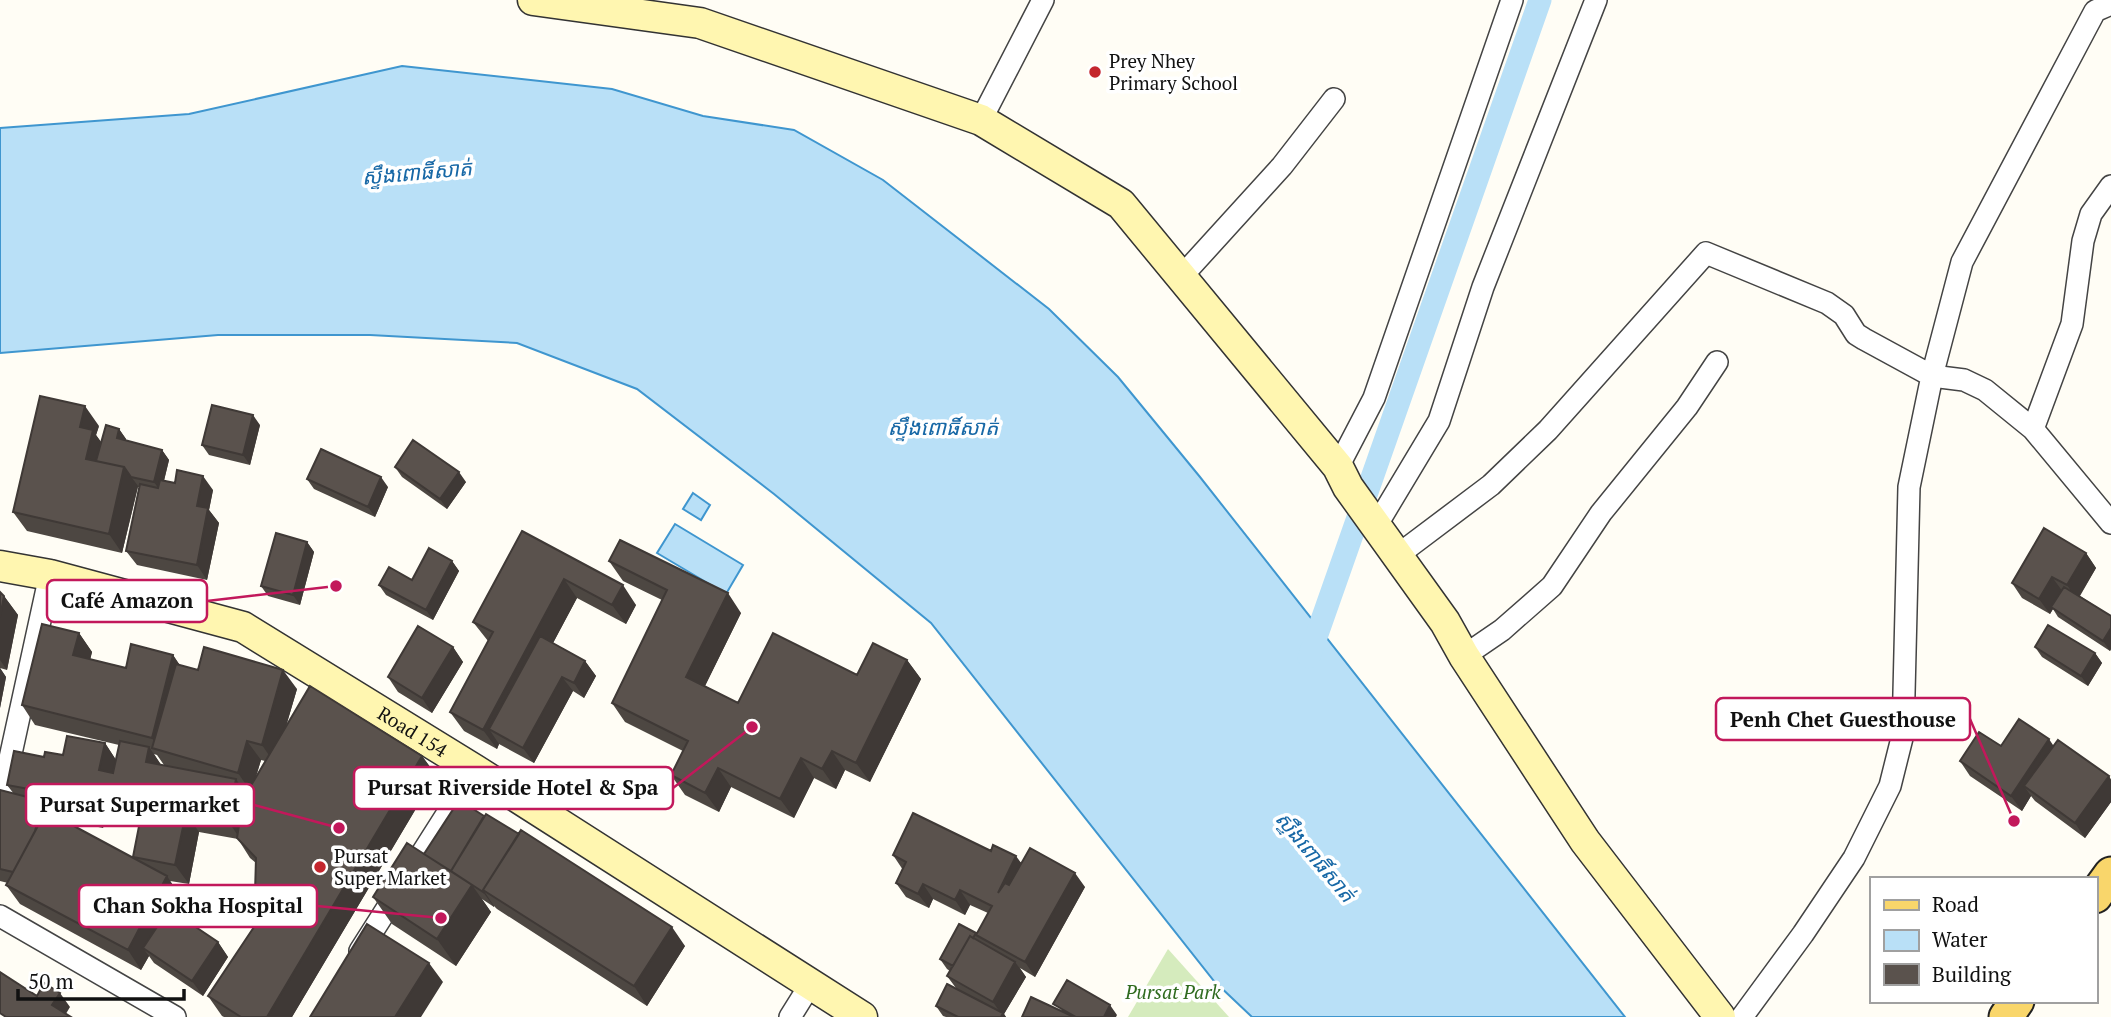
<svg xmlns="http://www.w3.org/2000/svg" width="2111" height="1017" font-family="'PT Serif','Noto Sans Khmer',serif">
<rect width="100%" height="100%" fill="#fffdf5"/>
<path fill="#d5ebbd" d="M1168 949 1229 1017H1128Z"/>
<path fill="#b9e0f7" stroke="#3f96cf" stroke-width="2" d="M402 66 612 89 703 116 794 130 883 180 1049 309 1118 377 1200 477 1625 1017H1252L1214 981 931 623 774 494 637 389 517 343 370 335H218L0 353V128L189 114Z
M693 493 710 505 701 520 683 509Z
M675 524 743 565 726 594 657 553Z"/>
<g fill="none" stroke-linecap="round" stroke-linejoin="round">
<path stroke="#b9e0f7" stroke-width="23" d="M1309 657 1540 0"/>
<g stroke="#444" stroke-width="24">
<path id="street" d="M981 120 1043 0
M1182 276 1282 166 1334 99
M2033 429 2072 324 2083 241 2091 214 2111 186
M1338 467 1374 398 1512 0
M1376 526 1439 421 1483 287 1596 0
M1398 555 1491 485 1548 430 1706 253 1827 303 1844 315 1856 334 1864 339 1932 376 1964 380 1985 390 2033 429 2111 523
M1464 656 1502 630 1552 586 1601 513 1687 407 1717 362
M0 804 50 575
M0 916 175 1017
M360 951 475 770
M790 1017 810 985
M1742 1017 1803 934 1854 858 1890 786 1903 734 1909 487 1932 376 1962 262 2095 11 2111 4"/>
</g>
<g stroke="#333" stroke-width="33">
<g id="secondary">
<path d="M533 0 700 23 981 120 1121 204 1338 467 1348 487 1445 622 1464 656 1585 841 1720 1017"/>
<path id="s1" d="M0 566 50 575 243 627 475 770 862 1017"/>
</g>
</g>
<g stroke="#222" stroke-width="37">
<path id="primary" d="M2095 896 2111 874
M2006 1017 2017 1001"/>
</g>
<use href="#street" stroke="#fff" stroke-width="21"/>
<use href="#secondary" stroke="#fff6b0" stroke-width="30"/>
<use href="#primary" stroke="#f9d66b" stroke-width="33"/>
</g>
<path fill="#4d4742" fill-rule="evenodd" d="M260 425 250 465 209 455 202 445Z
M99 426 96 435 101 442 119 429 126 439V441L162 450 169 460 164 481 213 490 209 510 219 523 207 580 137 565 126 551 139 487H138L122 553 27 531 13 512Z
M395 467 466 482 447 509 402 477Z
M307 479 388 487 375 517 314 489Z
M522 531 636 605 626 624 577 598 553 643 585 661 596 676 584 698 573 691 534 763 499 744 497 749 464 731 450 712 488 641 473 622Z
M307 542 314 552 300 605 268 596 261 586Z
M2086 553 2096 568 2080 596 2111 616V649L2110 651 2058 617 2053 609 2050 614 2022 598 2012 583Z
M452 561 459 571 433 620 386 595 379 585 412 580Z
M609 561 741 613 705 686 738 703 857 675 907 660 921 679 870 782 845 770 836 789 814 778 794 818 731 787 719 812 685 795 671 775 683 751 625 722 612 703 662 600 623 581Z
M0 592 4 596 18 615 7 670 0 668 6 677 0 708Z
M79 633 92 652 90 659 126 668 173 655 180 666 198 670 297 689 286 726 422 756 436 775 292 1017H224L222 1016 208 996 254 927 256 863 250 858 238 839 199 832 189 884 170 881 180 896 172 911 218 942 228 957 203 996 154 963 149 956 141 970 20 904 6 885 8 883 0 881V790L14 794 7 785 44 757 63 755 105 743 116 760 119 745 35 725 22 705ZM154 754 157 755 164 765H161ZM261 760 265 761 256 777ZM49 809 63 812 69 821 103 828 105 820 139 826 133 857 135 859 53 815Z
M453 647 463 662 432 713 398 692 388 677Z
M2035 647 2095 653 2102 663 2088 686 2042 657Z
M2001 746H2054L2109 776 2111 780V802L2085 838 2035 801 2031 796 2022 811 1970 776 1960 761Z
M991 851 1085 887 1035 977 1020 968 1026 977 1004 1014 1006 1017H946L943 1016 936 1006 956 988 947 976 950 971 947 969 940 959 977 934 988 913 970 905 965 915 933 899 929 908 906 897 896 883 903 870 893 855Z
M424 854 685 946 647 1006 497 909 494 906V907L482 899 491 912 456 966 392 924 373 897Z"/>
<path fill="#3f3936" d="M85 406 99 426 96 435 106 449 94 468 86 459 80 427Z
M253 415 260 425 250 465 243 455Z
M119 429 126 439 124 448 117 438Z
M162 450 169 460 161 492 154 482Z
M124 467 138 486 122 553 109 534Z
M459 472 466 482 447 509 440 499Z
M203 476 213 490 209 510 219 523 207 580 197 565V506Z
M381 477 388 487 375 517 368 507Z
M307 542 314 552 300 605 293 595Z
M2086 553 2096 568 2077 600 2067 585Z
M452 561 459 571 433 620 426 610Z
M2052 577 2063 592 2050 614 2039 599Z
M564 579 577 598 503 737 489 729 499 744 497 749 483 730Z
M623 585 636 605 626 624 612 605Z
M728 593 741 613 700 696 686 677Z
M4 596 18 615 7 670 0 660V617Z
M2111 628V649L2110 651 2103 641Z
M79 633 92 652 87 674 73 655Z
M453 647 463 662 432 713 422 698Z
M2095 653 2102 663 2088 686 2081 676Z
M173 655 186 674 161 751 152 738Z
M907 660 921 679 870 782 856 763Z
M585 661 596 676 584 698 574 683Z
M0 668 6 677 0 708Z
M283 670 297 689 275 764 262 745Z
M562 677 573 691 534 763 523 748Z
M2049 739 2059 754 2024 786 2031 796 2022 811 2011 796Z
M247 741 261 760 251 792 238 773Z
M105 743 118 763 113 789 99 770Z
M149 747 162 766 146 762Z
M832 751 845 770 836 789 822 769Z
M422 756 436 775 292 1017H267Z
M801 758 814 778 794 818 780 799Z
M718 768 731 787 719 812 705 793Z
M2109 776 2111 780V802L2085 838 2075 823Z
M236 779 249 799 241 840 228 821Z
M92 800 105 820 103 828 90 808Z
M43 801 53 816 18 873Z
M186 813 199 832 189 884 175 865Z
M1016 856 1027 871 998 893Z
M1075 873 1085 887 1035 977 1025 962Z
M167 876 180 896 150 953 143 948 149 956 141 970 128 950Z
M923 884 933 899 929 908 918 894Z
M472 885 491 912 456 966 437 939Z
M960 890 970 905 965 915 955 900Z
M484 891 494 906V907L483 892Z
M672 927 685 946 647 1006 634 986Z
M218 942 228 957 203 996 192 981Z
M1015 962 1026 977 1004 1014 1006 1017H1001L1002 1015 993 1002Z
M429 963 443 982 421 1017H395Z
M60 993 70 1007 64 1017 52 1005Z
M1110 1005 1117 1015 1116 1017H1104Z"/>
<path fill="#5a524d" stroke="#3f3936" stroke-width="2" d="M40 396 85 406 80 427 93 430 86 459 124 467 109 534 13 512Z
M212 405 253 415 243 455 202 445Z
M106 425 119 429 117 438 162 450 154 482 131 477 124 467 96 461Z
M413 440 459 472 440 499 395 467Z
M321 449 381 477 368 507 307 479Z
M177 470 203 476 197 506 208 508 197 565 126 551 140 484 158 488 160 480 175 483Z
M2044 528 2086 553 2067 585 2052 577 2039 599 2012 583Z
M522 531 623 585 612 605 564 579 483 730 450 712 493 632 473 622Z
M276 533 307 542 293 595 261 586Z
M620 540 728 593 686 677 738 703 773 633 857 675 873 643 907 660 856 763 832 751 822 769 801 758 780 799 718 768 705 793 671 775 688 741 612 703 667 590 609 561Z
M429 548 452 561 426 610 379 585 389 567 412 580Z
M2064 587 2111 616V628L2103 641 2051 607Z
M0 592 4 596 0 617Z
M42 624 79 633 73 655 126 668 131 644 173 655 152 738 22 705Z
M2048 625 2095 653 2081 676 2035 647Z
M418 626 453 647 422 698 388 677Z
M540 636 585 661 574 683 562 677 523 748 489 729Z
M204 647 283 670 262 745 247 741 238 773 152 748 176 664 198 670Z
M310 686 422 756 267 1017H241L208 996 254 927 256 858 237 838 243 799Z
M2019 719 2049 739 2011 796 1960 761 1979 732 2001 746Z
M67 736 105 743 99 770 113 773 120 741 149 747 146 762 236 779 228 821 186 813 175 865 133 857 142 811 92 800 90 808 55 802 56 794 7 785 14 751 44 757 45 752 63 755Z
M2058 740 2109 776 2075 823 2024 786Z
M0 790 43 801 35 831 13 872 0 869Z
M467 805 484 816 451 871 424 854 454 808Z
M46 811 167 876 128 950 6 885Z
M913 813 991 851 993 845 1016 856 998 893 1005 883 1009 885 1030 848 1075 873 1025 962 976 935 992 906 960 890 955 900 923 884 918 894 896 883 906 862 893 855Z
M486 814 519 834 483 890V892L451 871Z
M521 830 672 927 634 986 483 890Z
M407 843 472 885 437 939 373 897Z
M169 909 218 942 192 981 143 948Z
M367 924 429 963 395 1017H310Z
M959 924 976 933 973 938 970 936 953 966 940 959Z
M970 936 1015 962 993 1002 947 976Z
M0 972 37 996 44 983 60 993 52 1005 71 1017H6L0 1013Z
M1067 980 1110 1005 1104 1017H1076L1053 1004Z
M947 984 1003 1013 1001 1017H958L936 1006Z
M1031 997 1074 1017H1022Z"/>
<g fill="#c4262e" stroke="#fff" stroke-width="2.5">
<circle cx="1095" cy="72" r="7"/>
<circle cx="320" cy="867" r="7"/>
</g>
<g text-anchor="middle" stroke-width="7" stroke-linejoin="round" paint-order="stroke">
<g font-size="19" fill="#111" stroke="#fff" text-anchor="start">
<text x="1109" y="68">Prey Nhey<tspan x="1109" dy="22">Primary School</tspan></text>
<text x="334" y="863">Pursat<tspan x="334" dy="22">Super Market</tspan></text>
</g>
<g font-size="19" fill="#111" stroke="#fff">
<text dy="7" stroke="none"><textPath href="#s1" startOffset="450">Road 154</textPath></text>
</g>
<g font-size="19" font-style="italic" fill="#2f6b1f" stroke="#fff">
<text x="1173" y="999">Pursat Park</text>
</g>
<g font-size="21" font-style="italic" fill="#1768a6" stroke="#fff">
<text transform="translate(417 173) rotate(-5)" y="7">ស្ទឹងពោធិ៍សាត់</text>
<text x="943" y="435">ស្ទឹងពោធិ៍សាត់</text>
<text transform="translate(1315 857) rotate(50)" y="7">ស្ទឹងពោធិ៍សាត់</text>
</g>
</g>
<path fill="none" stroke="#c2185b" stroke-width="2.5" d="M336 586L207 601M2014 821L1970 719M752 727L673 788M339 828L254 805M441 918L317 906"/>
<g fill="#c2185b" stroke="#fff" stroke-width="2.5">
<circle cx="336" cy="586" r="7"/>
<circle cx="2014" cy="821" r="7"/>
<circle cx="752" cy="727" r="7"/>
<circle cx="339" cy="828" r="7"/>
<circle cx="441" cy="918" r="7"/>
</g>
<g fill="#fff" stroke="#c2185b" stroke-width="2.5">
<rect x="47" y="580" width="160" height="42" rx="7"/>
<rect x="1716" y="698" width="254" height="42" rx="7"/>
<rect x="354" y="767" width="319" height="42" rx="7"/>
<rect x="26" y="784" width="228" height="42" rx="7"/>
<rect x="79" y="885" width="238" height="42" rx="7"/>
</g>
<g font-size="21" text-anchor="middle" font-weight="bold" fill="#111">
<text x="127" y="608">Café Amazon</text>
<text x="1843" y="727">Penh Chet Guesthouse</text>
<text x="513" y="795">Pursat Riverside Hotel &amp; Spa</text>
<text x="140" y="812">Pursat Supermarket</text>
<text x="198" y="913">Chan Sokha Hospital</text>
</g>
<rect x="1870" y="877" width="228" height="126" fill="#ffffff" stroke="#a0a0a0" stroke-width="2"/>
<rect x="1884" y="900" width="35" height="10" fill="#f9d66b" stroke="#a0a0a0" stroke-width="2"/>
<text x="1932" y="912" font-size="21" fill="#111111">Road</text>
<rect x="1884" y="930" width="35" height="21" fill="#b9e0f7" stroke="#a0a0a0" stroke-width="2"/>
<text x="1932" y="947" font-size="21" fill="#111111">Water</text>
<rect x="1884" y="964" width="35" height="21" fill="#5a524d" stroke="#a0a0a0" stroke-width="2"/>
<text x="1932" y="982" font-size="21" fill="#111111">Building</text>
<path d="M18 989v10h166v-10" fill="none" stroke="#111111" stroke-width="3.5"/>
<text x="28" y="989" font-size="21" fill="#111111" stroke="#ffffff" stroke-width="5" paint-order="stroke">50 m</text>
</svg>
